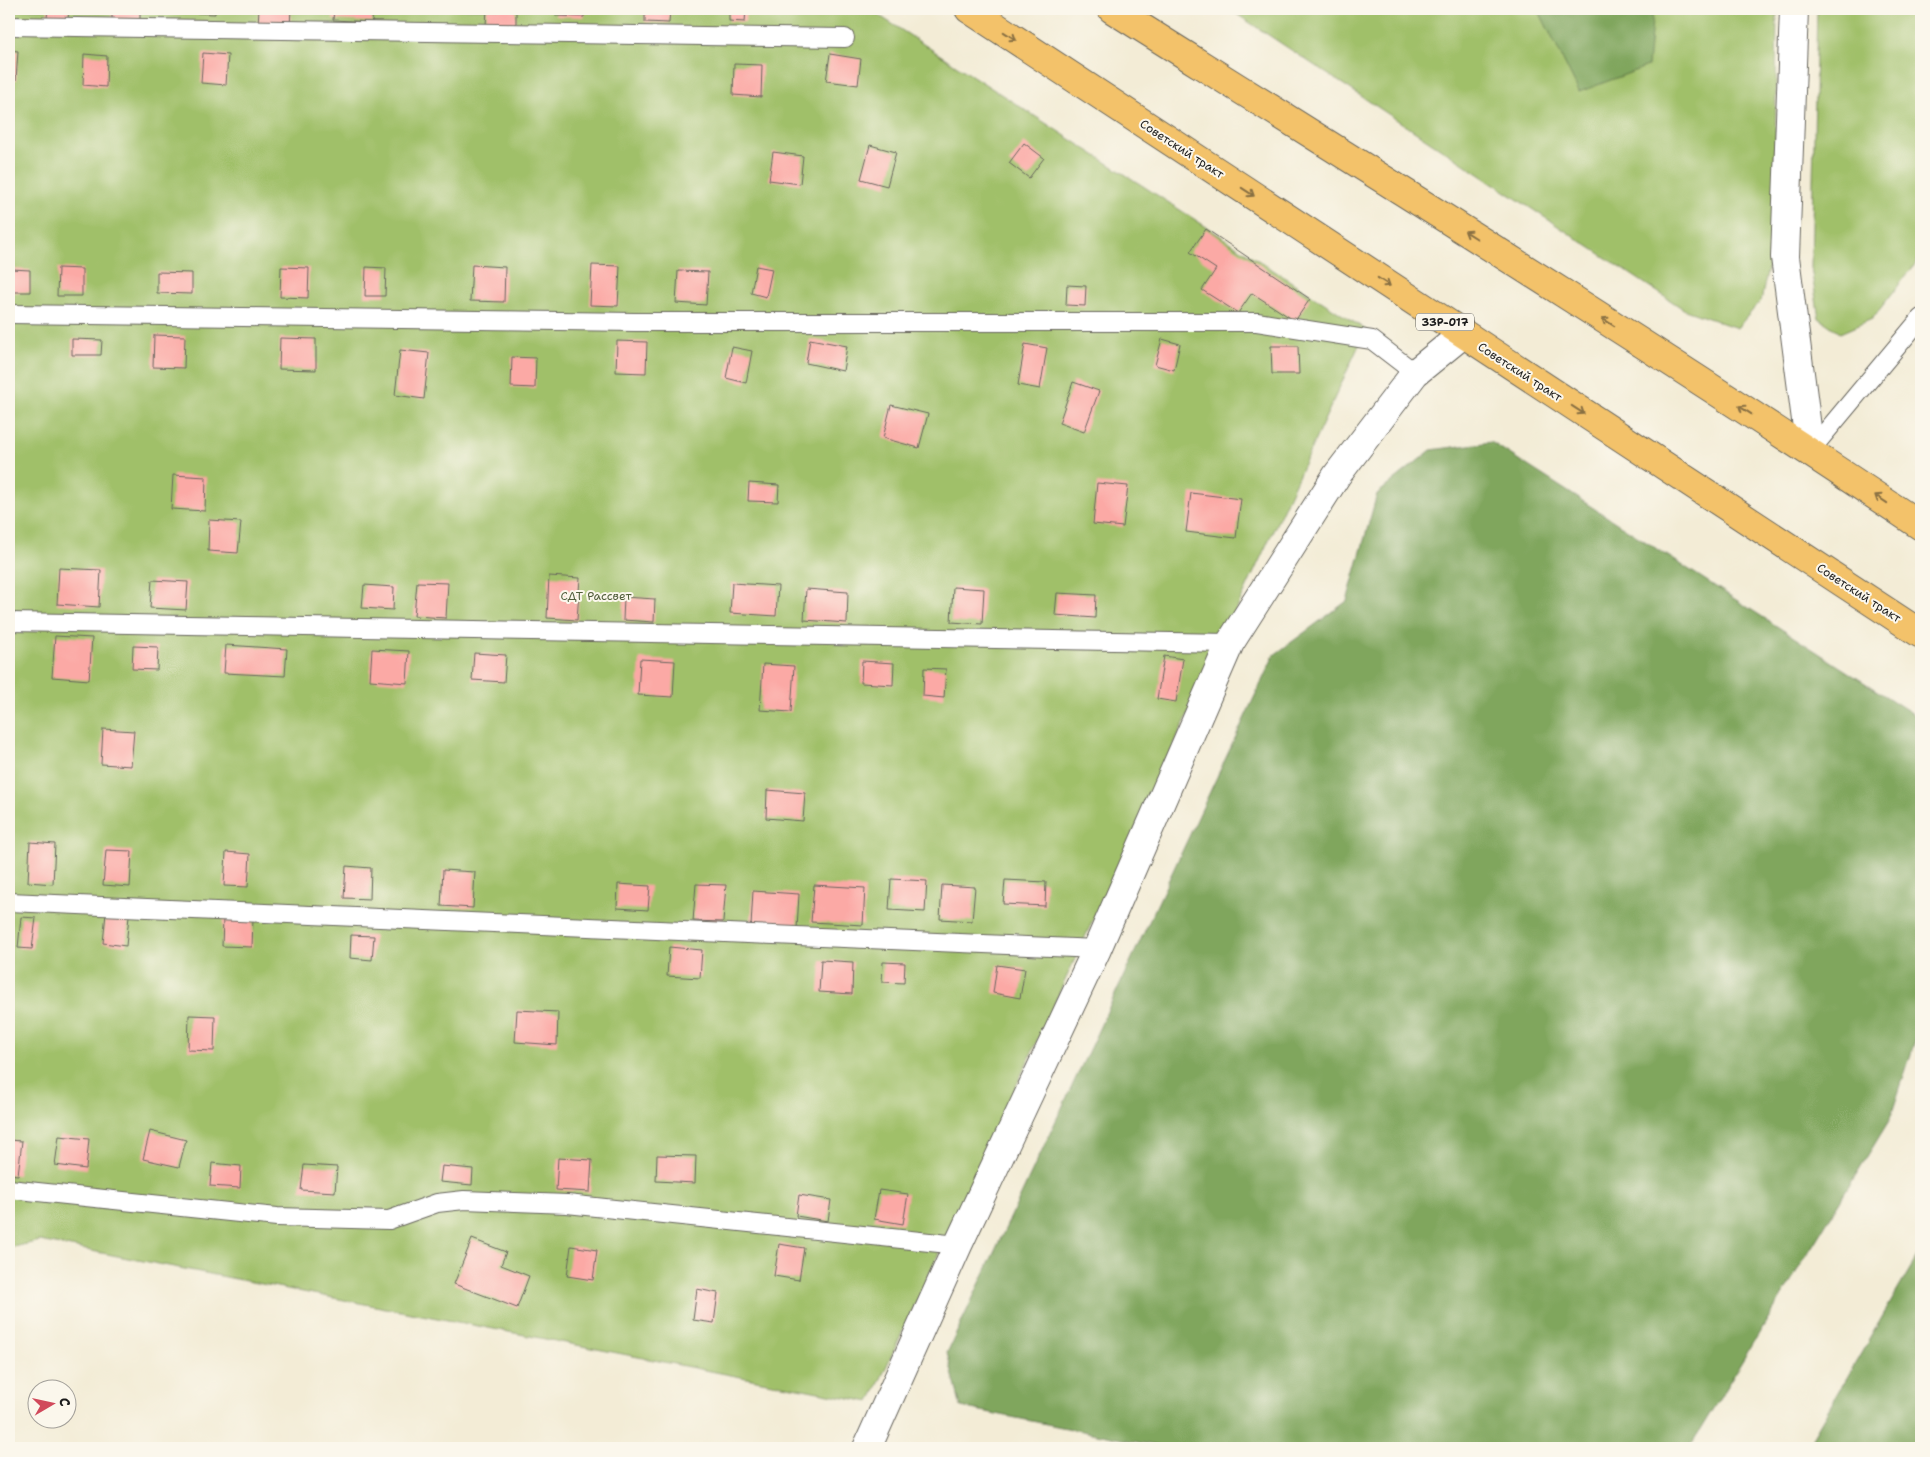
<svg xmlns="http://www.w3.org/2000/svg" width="1930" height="1457" font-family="'Shantell Sans',sans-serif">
<rect width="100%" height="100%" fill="#fbf7ec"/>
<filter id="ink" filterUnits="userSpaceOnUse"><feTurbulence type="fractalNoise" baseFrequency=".02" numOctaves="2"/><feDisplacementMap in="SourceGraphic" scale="10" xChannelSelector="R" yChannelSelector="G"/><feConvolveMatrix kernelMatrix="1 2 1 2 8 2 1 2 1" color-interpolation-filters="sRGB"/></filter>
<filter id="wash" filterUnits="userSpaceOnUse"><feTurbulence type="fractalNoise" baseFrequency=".0096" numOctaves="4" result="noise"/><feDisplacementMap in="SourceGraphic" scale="20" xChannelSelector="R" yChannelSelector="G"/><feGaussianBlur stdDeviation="1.12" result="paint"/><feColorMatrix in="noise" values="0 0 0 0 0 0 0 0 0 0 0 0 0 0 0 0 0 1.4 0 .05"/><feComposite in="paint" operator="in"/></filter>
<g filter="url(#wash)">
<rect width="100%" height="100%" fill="#f3ecd6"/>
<path fill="#a0c069" stroke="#5e6e42" d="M9 9H869L1366 330 870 1402 40 1241 9 1248Z
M1229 9H1777L1774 238 1761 301 1737 328 1685 310Z
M1817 9H1921V257L1872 319 1840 333 1819 318 1811 268Z"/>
<path fill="#80a65d" stroke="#4e613c" d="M1538 9H1653L1648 66 1579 92Z
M1491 442 1921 719V1023L1890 1119 1689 1448H1167L961 1407 947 1353 1274 655 1347 601 1377 494 1431 450Z
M1921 1250V1448H1806Z"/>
<g id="blocks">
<path fill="#fba9a5" d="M48 9H69L68 19 47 18Z
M112 9H140V20L112 19Z
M194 9H215V14L194 13Z
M259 9H291L290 26 258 24Z
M334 9H373L372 22 333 20Z
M487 9H516V26L486 25Z
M557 9H585L584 17 556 16Z
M645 9H670L669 23 645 22Z
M729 9H746L745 22 729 21Z
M9 50 18 51 16 80 9 79Z
M203 53 228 55 226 85 201 83Z
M84 54 107 56 106 87 83 85Z
M830 54 861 59 858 85 826 81Z
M734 64 762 65 761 97 733 95Z
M1024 143 1044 158 1029 178 1009 163Z
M870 145 896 152 887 186 861 179Z
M773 152 803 156 800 184 769 180Z
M1206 229 1310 299 1295 321 1252 293 1238 313 1202 290 1216 269 1190 252Z
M472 265 505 267 504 302 470 301Z
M592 265 620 266 618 306 590 305Z
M756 266 772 269 766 297 751 293Z
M281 267 309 268 308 298 280 297Z
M366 267 386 268 385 296H365Z
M58 268 82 269V296H57Z
M11 269 30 270V292H11Z
M678 271 708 272 706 305 676 303Z
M157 272 192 273V294L157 293Z
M1067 285 1086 286 1085 306 1066 305Z
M154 335 185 336 184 368 153 367Z
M280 338 316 339V370L279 369Z
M72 339 102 340 101 355H72Z
M810 339 847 346 843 371 806 363Z
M1162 339 1180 344 1174 370 1155 365Z
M617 341 647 342 646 373 616 372Z
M1025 344 1047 348 1040 389 1018 385Z
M1271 346H1298L1299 374H1272Z
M732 347 752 351 746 383 726 378Z
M400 350 429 353 424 399 395 395Z
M512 357 536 358 535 388 511 387Z
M1073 382 1099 391 1084 432 1059 423Z
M891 405 928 414 919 448 883 438Z
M173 475 206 477 205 511 171 509Z
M749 483 779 485 778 502 748 501Z
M1097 483 1128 486 1123 527 1093 524Z
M1191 493 1241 499 1236 538 1186 532Z
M209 520 241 522 238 553 208 551Z
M59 568 101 570 99 607 57 604Z
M549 576 580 578 577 620 547 618Z
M152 580 188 582 186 610 150 608Z
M417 582 448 583 446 618 414 616Z
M732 583 778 586 776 616 730 613Z
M364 585 394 587 393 610 362 608Z
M953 587 984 589 982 624 951 622Z
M806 589 848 592 847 623 804 620Z
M1057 593 1096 595 1095 618 1055 615Z
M624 597 655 599 654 622 623 620Z
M55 636 92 638 89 680 52 677Z
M226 645 287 649 285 676 224 673Z
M133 646 158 647 157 670 132 669Z
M372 649 409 651 407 683 370 680Z
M474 653 506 655 504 682 472 680Z
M1164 656 1183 659 1176 702 1157 699Z
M640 659 675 661 673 697 638 695Z
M862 661 894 663 893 685 861 683Z
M763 664 794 666 791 712 760 710Z
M924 668 946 669 944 698 923 696Z
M103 729 134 731 131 766 101 764Z
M767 790 805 793 803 821 766 818Z
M30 842 55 844 53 884 28 882Z
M106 850 132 851 130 887 103 885Z
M226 852 250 854 248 887 224 886Z
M346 866 371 868 370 899 344 898Z
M443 870 475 872 473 908 441 906Z
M891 879 927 881 925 912 889 910Z
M1005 880 1046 882 1045 906 1003 904Z
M618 884 650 886 648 910 617 908Z
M696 884 726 885 723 922 693 921Z
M814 885 865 888 863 925 811 922Z
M942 885 975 887 972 921 940 919Z
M753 891 799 894 797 929 751 926Z
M106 913 129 916 126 946 103 943Z
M21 917 36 918 32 949 18 948Z
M223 919 253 920 252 947 222 946Z
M351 935 374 936 372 960 350 958Z
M669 947 702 950 700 978 667 976Z
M821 960 853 962 852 994 819 992Z
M883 962 905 963 904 983 882 982Z
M997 965 1025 969 1020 998 993 993Z
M517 1010 558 1012 557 1045 515 1042Z
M189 1015 215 1016 214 1051 188 1050Z
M150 1131 186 1140 179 1167 143 1159Z
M59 1136 89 1139 86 1169 55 1165Z
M9 1140 22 1141 18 1175 9 1174Z
M657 1155 696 1156 695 1183 656 1181Z
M558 1158 592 1160 590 1192 556 1190Z
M212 1163 241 1166 240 1188 210 1186Z
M304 1165 337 1167 335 1192 301 1190Z
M442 1166 473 1169 472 1185 440 1182Z
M879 1190 908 1194 903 1224 874 1219Z
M799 1195 831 1200 828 1221 796 1216Z
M472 1239 506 1252 501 1265 529 1276 517 1308 454 1284Z
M779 1244 804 1248 799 1280 774 1276Z
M571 1246 597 1250 593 1280 567 1276Z
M697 1289 718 1293 714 1323 693 1320Z"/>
</g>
</g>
<g filter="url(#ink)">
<use href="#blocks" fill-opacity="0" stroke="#67655d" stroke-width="1"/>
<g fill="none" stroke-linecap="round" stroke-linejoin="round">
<g stroke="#67655d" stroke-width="20">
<path id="lane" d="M9 26 845 38
M9 314 635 322H1257L1372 340 1415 373
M1810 451 1921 318
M9 622 1230 643
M9 902 1097 949
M9 1189 277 1217 389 1220 437 1203 464 1200 567 1204 958 1245"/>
</g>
<g stroke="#67655d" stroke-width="30">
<path id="street" d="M1794 9 1785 257 1810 451
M867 1448 958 1245 1097 949 1230 643 1337 475 1415 373 1463 334"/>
</g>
<g stroke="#67655d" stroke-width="30">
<path id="highway" d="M969 9 1921 634
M1112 9C1383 179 1655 348 1921 526"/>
</g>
<use href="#lane" stroke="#fff" stroke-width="18"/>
<use href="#street" stroke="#fff" stroke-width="28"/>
<use href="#highway" stroke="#f3c26a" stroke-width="28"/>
</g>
<defs><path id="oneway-shaft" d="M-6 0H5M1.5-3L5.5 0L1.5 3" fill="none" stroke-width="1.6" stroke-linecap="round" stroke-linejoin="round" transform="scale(1.25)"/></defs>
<g stroke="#886f43">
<use href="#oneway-shaft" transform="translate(1010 36) rotate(33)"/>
<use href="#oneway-shaft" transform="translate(1248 192) rotate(33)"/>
<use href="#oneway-shaft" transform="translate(1471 235) rotate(-148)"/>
<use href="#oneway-shaft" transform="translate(1384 282) rotate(33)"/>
<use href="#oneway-shaft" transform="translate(1608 322) rotate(-147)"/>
<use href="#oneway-shaft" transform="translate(1578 410) rotate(33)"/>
<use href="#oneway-shaft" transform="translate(1745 410) rotate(-147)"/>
<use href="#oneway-shaft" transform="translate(1881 499) rotate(-146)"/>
</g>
</g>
<g text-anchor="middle" stroke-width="4" stroke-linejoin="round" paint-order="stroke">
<rect fill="#fbf7ec" stroke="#5f5e5a" stroke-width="1" x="1416" y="313.5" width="58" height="17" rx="4"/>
<g font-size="11" font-weight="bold" fill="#1c1c1c">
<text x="1445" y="326">33Р-017</text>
</g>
<g font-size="12" fill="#1c1c1c" stroke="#fbf7ec">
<text transform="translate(1182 149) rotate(33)" y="4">Советский тракт</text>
<text transform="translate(1520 372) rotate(33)" y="4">Советский тракт</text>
<text transform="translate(1859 593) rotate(33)" y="4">Советский тракт</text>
</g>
<g font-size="12" fill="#515e3b" stroke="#fbf7ec">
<text x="596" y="600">СДТ Рассвет</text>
</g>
</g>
<rect width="1930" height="1457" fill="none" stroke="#fbf7ec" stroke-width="30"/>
<g transform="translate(52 1404) rotate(81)"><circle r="24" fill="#fbf7ec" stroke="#a29f99"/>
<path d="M0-4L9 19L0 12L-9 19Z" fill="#d1495b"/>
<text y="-8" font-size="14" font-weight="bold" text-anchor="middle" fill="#1c1c1c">С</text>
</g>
</svg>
